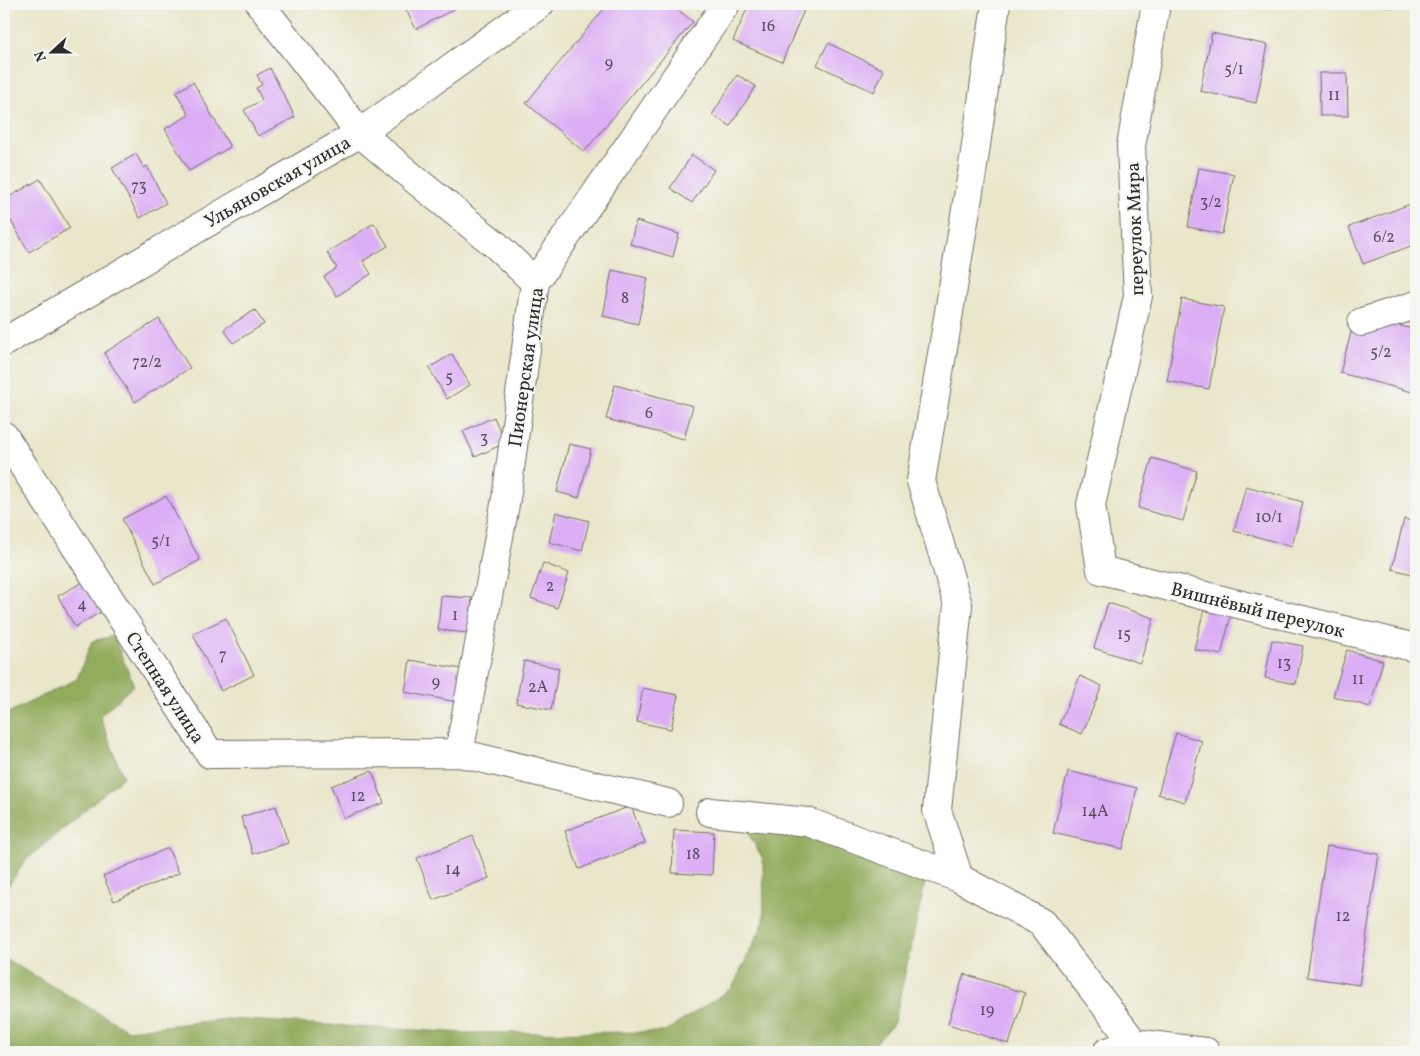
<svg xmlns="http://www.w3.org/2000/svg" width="1420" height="1056" font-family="Vollkorn,serif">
<rect width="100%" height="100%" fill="#f6f6f2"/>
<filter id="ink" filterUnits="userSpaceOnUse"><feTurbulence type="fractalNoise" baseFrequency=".02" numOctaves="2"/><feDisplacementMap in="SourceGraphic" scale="10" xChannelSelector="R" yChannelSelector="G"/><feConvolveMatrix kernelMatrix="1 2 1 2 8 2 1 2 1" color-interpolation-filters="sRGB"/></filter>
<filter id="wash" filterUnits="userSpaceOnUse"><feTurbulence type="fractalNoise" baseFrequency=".0096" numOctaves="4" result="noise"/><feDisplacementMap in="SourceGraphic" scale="20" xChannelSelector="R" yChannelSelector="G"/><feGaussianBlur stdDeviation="1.12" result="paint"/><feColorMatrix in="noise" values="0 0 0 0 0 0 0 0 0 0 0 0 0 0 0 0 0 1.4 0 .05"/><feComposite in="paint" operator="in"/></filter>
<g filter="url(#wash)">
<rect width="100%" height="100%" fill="#eae6ca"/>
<path fill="#92ac5d" stroke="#5e6c44" d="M113 636 134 685 100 716 123 777 26 860 4 892V715L77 679 92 641Z
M737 814 927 874 894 1023 868 1052H4V958L128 1030 226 1019 465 1033 665 1032 732 988 764 922 763 859Z"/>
<g id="blocks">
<path fill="#dcaef5" d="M403 4H453L456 8 416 29Z
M608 4H671L693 22 584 152 526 103Z
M749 4H790L804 10 782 62 733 41Z
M1386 4H1416V8L1386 7Z
M1212 33 1268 45 1256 103 1200 91Z
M828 43 884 70 874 92 817 65Z
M270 68 295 117 258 136 244 110 262 100 256 88 262 85 257 75Z
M1319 73H1347L1348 116H1320Z
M737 75 756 86 730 126 712 115Z
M193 82 230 147 189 171 165 129 189 115 176 92Z
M136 154 144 168 147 166 166 203 140 218 112 168Z
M692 155 714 170 692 203 670 188Z
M1199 168 1234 174 1222 234 1188 227Z
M40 179 70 228 29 252 4 209V200Z
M1416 202V244L1363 264 1349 227Z
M636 221 679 234 673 257 630 244Z
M374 223 388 246 363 261 371 274 337 296 324 277 337 268 327 253Z
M612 270 648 278 638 324 603 316Z
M1182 299 1224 307 1209 389 1167 381Z
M255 310 264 324 233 343 224 329Z
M1356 314 1416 330V393L1340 373Z
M159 319 190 368 135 402 104 353Z
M452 354 470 385 447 399 429 368Z
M615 385 693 406 684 439 606 419Z
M494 417 505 443 475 457 463 431Z
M569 444 591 449 579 498 557 492Z
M1152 458 1197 471 1183 521 1138 508Z
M1246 486 1303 502 1292 546 1234 531Z
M166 496 200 560 155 584 122 519Z
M556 512 589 521 582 551 549 542Z
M1404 519 1416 522V575L1392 569Z
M543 563 569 573 557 608 531 598Z
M88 579 106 609 75 627 58 596Z
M441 596 472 598 469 633 438 630Z
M1108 603 1154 618 1140 663 1094 648Z
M1204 609 1231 615 1221 655 1194 649Z
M226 618 254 675 221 691 193 634Z
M1272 640 1303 646 1296 684 1265 678Z
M1347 650 1383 661 1370 707 1333 696Z
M410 660 468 670 462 703 405 692Z
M524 661 559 668 551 710 516 703Z
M1080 676 1102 686 1082 734 1059 724Z
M643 688 678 695 671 729 637 722Z
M1176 733 1202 741 1185 802 1158 794Z
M372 771 384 803 344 818 331 786Z
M1068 771 1137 788 1123 849 1053 833Z
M276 806 288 843 253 854 241 817Z
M631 806 645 843 579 869 565 831Z
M674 830 714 832 712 875 672 873Z
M473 836 489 878 433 900 417 858Z
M1327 846 1379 854 1359 985 1307 977Z
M168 848 179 873 114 901 103 876Z
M964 974 1025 993 1009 1044 948 1024Z"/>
</g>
</g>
<g filter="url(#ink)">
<use href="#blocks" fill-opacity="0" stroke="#6e6c63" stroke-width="1"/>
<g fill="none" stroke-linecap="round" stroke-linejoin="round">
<g stroke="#6e6c63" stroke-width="30">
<path id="minor" d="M260 4 360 133 418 182 496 245 535 282
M996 4 972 173 921 481 958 605 937 810 959 878 1042 923 1134 1043
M1156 4 1131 146 1138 296 1091 505 1101 570 1416 648
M1362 322 1416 305
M4 342 360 133 540 4
M4 436 210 754 459 753 668 803
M459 753 506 499 535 282 726 4
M710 812 808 822 959 878
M1107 1052 1134 1043 1206 1052"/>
</g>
<use href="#minor" stroke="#fff" stroke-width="28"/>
</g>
</g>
<g text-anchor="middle" stroke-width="4" stroke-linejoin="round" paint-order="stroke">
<g font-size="16" fill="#574c5e">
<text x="768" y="31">16</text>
<text x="609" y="68">9</text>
<text x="1234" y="74">5/1</text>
<text x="1334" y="100">11</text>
<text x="139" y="191">73</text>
<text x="1211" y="207">3/2</text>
<text x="1384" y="242">6/2</text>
<text x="625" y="303">8</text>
<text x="1381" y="357">5/2</text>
<text x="147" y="367">72/2</text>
<text x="449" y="382">5</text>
<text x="649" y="418">6</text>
<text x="484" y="443">3</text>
<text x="1269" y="522">10/1</text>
<text x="161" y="546">5/1</text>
<text x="550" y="591">2</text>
<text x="82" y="609">4</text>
<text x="455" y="620">1</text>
<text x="1124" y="639">15</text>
<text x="223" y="660">7</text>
<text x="1284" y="668">13</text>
<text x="1358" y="684">11</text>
<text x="436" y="687">9</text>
<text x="538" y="692">2А</text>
<text x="358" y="801">12</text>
<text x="1095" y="816">14А</text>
<text x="693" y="859">18</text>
<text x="453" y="874">14</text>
<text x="1343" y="921">12</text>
<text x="987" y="1015">19</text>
</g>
<g font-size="19" fill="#2b2b2b" stroke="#f6f6f2">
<text transform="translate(277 181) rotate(-30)" y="7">Ульяновская улица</text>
<text transform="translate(1134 229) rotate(-92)" y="7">переулок Мира</text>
<text transform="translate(525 367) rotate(-82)" y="7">Пионерская улица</text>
<text transform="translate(1258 609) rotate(14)" y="7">Вишнёвый переулок</text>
<text transform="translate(166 687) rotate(57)" y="7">Степная улица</text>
</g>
</g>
<rect width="1420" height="1056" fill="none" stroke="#f6f6f2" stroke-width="20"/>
<g transform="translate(52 52) rotate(249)" stroke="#f6f6f2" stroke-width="4" paint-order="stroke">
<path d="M0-4L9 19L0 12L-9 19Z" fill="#2b2b2b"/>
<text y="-8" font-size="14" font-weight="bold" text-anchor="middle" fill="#2b2b2b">N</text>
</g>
</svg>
